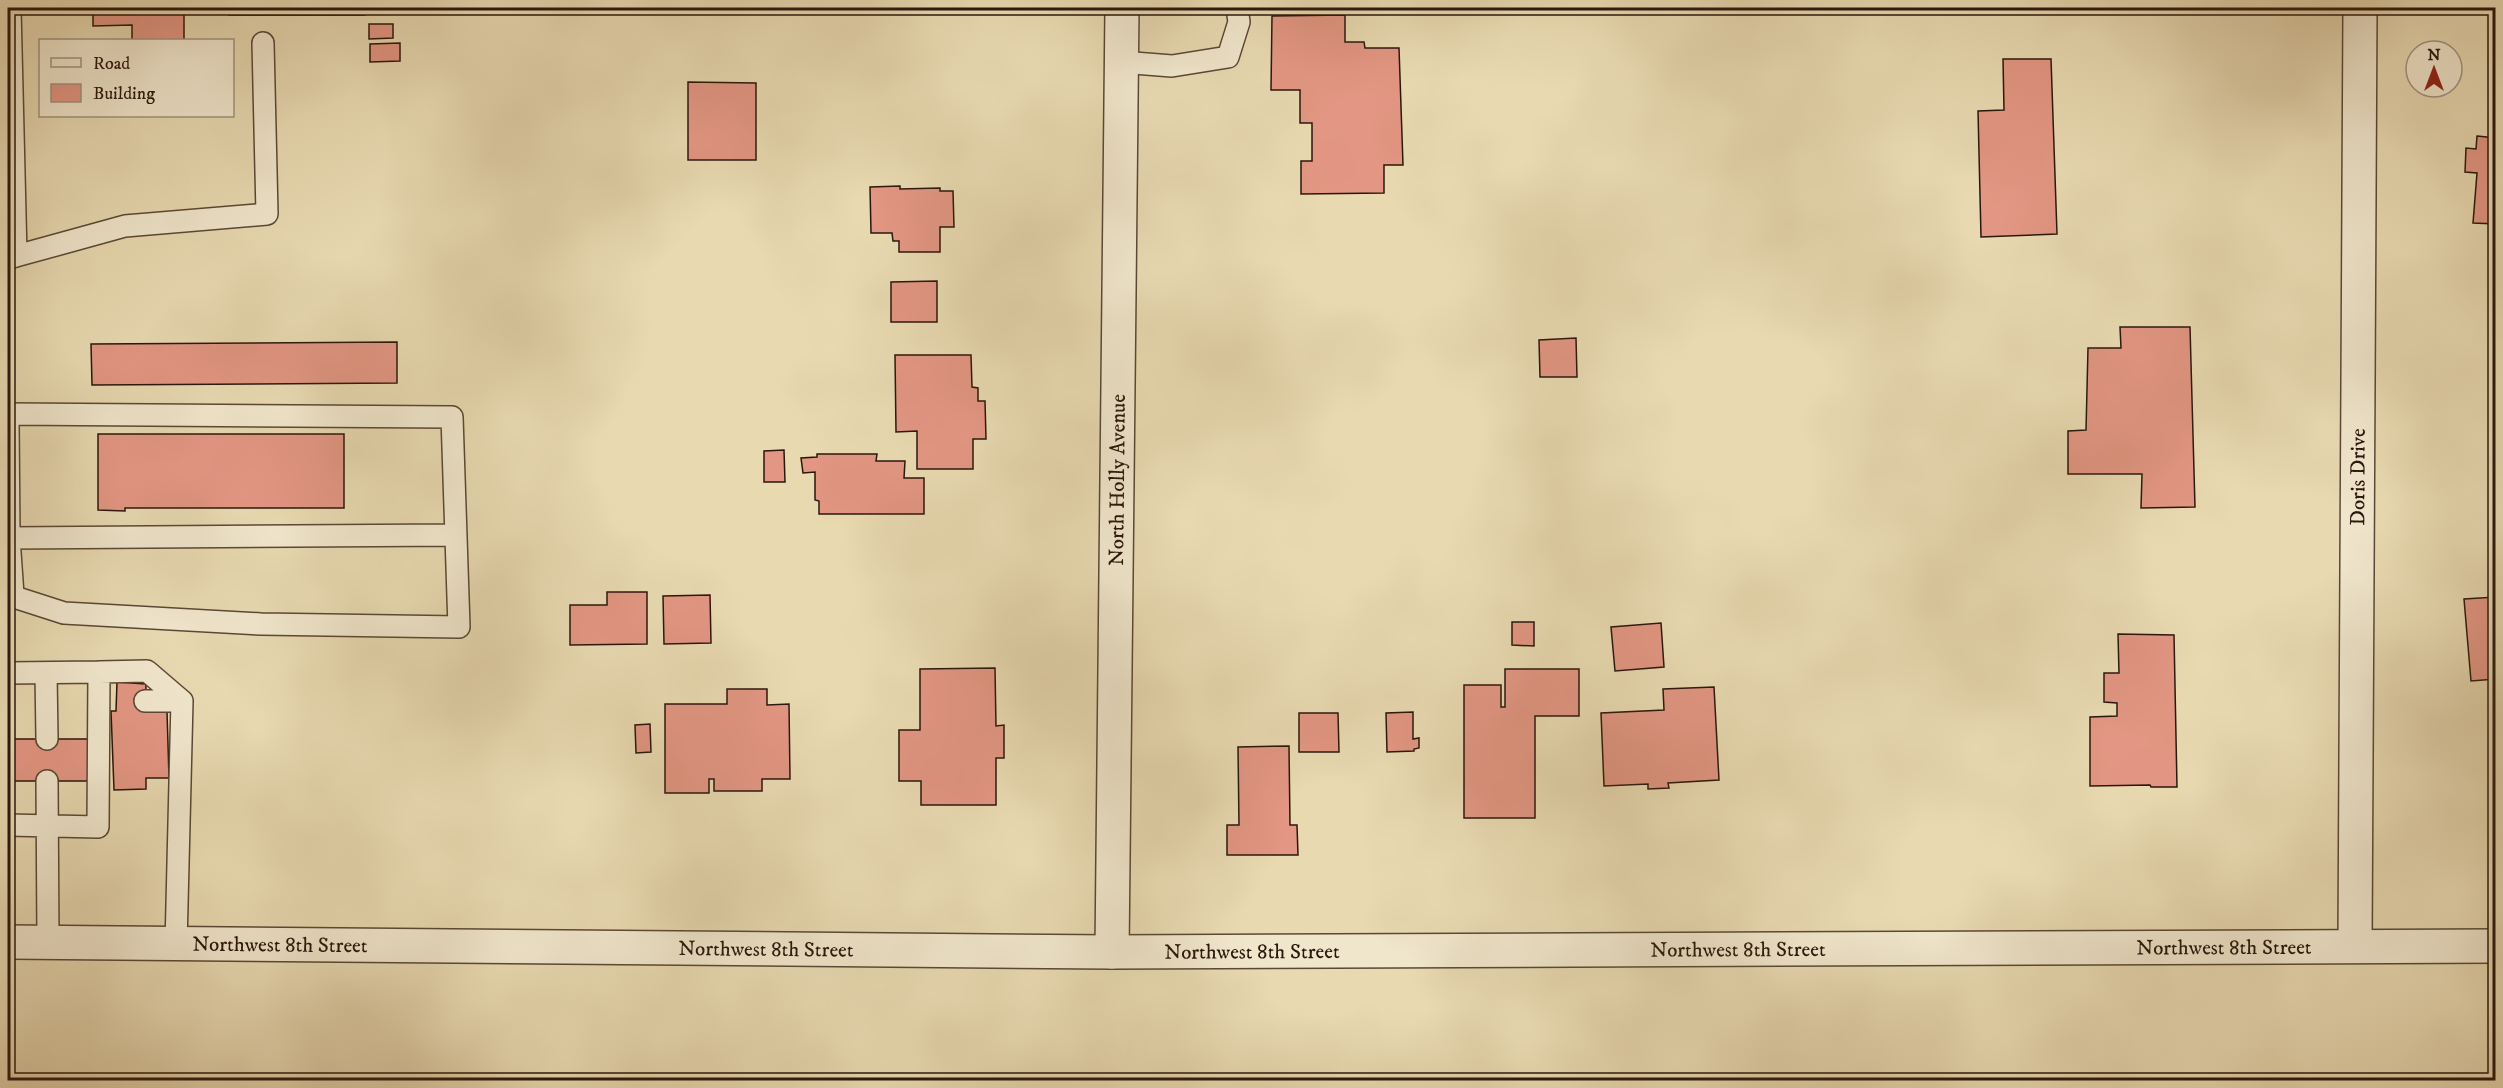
<svg xmlns="http://www.w3.org/2000/svg" width="2503" height="1088" font-family="'IM FELL DW Pica',serif">
<rect width="100%" height="100%" fill="#e8d9b1"/>
<filter id="stains"><feTurbulence type="fractalNoise" baseFrequency=".00333" numOctaves="4"/><feColorMatrix values="0 0 0 0 .2 0 0 0 0 .09 0 0 0 0 .02 0 0 0 .5 -.17"/></filter>
<radialGradient id="worn" r=".72"><stop offset=".6" stop-color="#630" stop-opacity="0"/><stop offset="1" stop-color="#630" stop-opacity=".3"/></radialGradient>
<path fill="#e29683" stroke="#2a170c" stroke-width="1.5" d="M93 8H184V40H132V25L93 26Z
M229 8H365V15H229Z
M577 8H609V13L577 11Z
M1422 8H1454V13H1422Z
M1345 15V42H1364L1365 48H1399L1403 165H1384V193L1301 194V161H1312V123H1300V90H1271L1272 16Z
M369 24H393V38L369 39Z
M400 43V61L370 62V44Z
M2003 59H2051L2057 234 1981 237 1978 111 2004 110Z
M688 82 756 83V160H688Z
M2477 136 2496 138V224L2473 223 2477 173 2465 172 2466 148 2476 149Z
M900 186V189L940 188V191H953L954 227H940V252H899V241H893L892 233H871L870 187Z
M937 281V322H891V282Z
M2120 327H2190L2195 507 2141 508 2142 474H2068V431L2086 430 2088 348H2121Z
M1576 338 1577 377H1540L1539 340Z
M397 342V383L92 385 91 344Z
M895 355H971L972 387 978 388V401H985L986 439H973V469H917V431L896 432Z
M98 434H344V508H125V511L98 510Z
M784 450 785 482H764V451Z
M817 454H877L876 461H905L904 478H924V514H819V501L815 500V472L803 473 801 458 817 457Z
M607 592H647V644L570 645V605H607Z
M710 595 711 643 664 644 663 596Z
M2496 597V679L2471 681 2464 599Z
M1512 622H1534V646L1512 645Z
M1661 623 1664 667 1615 671 1611 627Z
M2118 634 2174 635 2177 787H2151L2150 785 2090 786V717L2117 716V703L2104 702V673H2119Z
M995 668 996 726 1004 725V758H996V805H921V781H899V730H920V669Z
M1505 669H1579V716H1535V818H1464V685H1501V707H1505Z
M117 682 146 684 145 711H167L169 778H146V789L114 790 111 711H116Z
M1714 687 1719 780 1668 783 1669 788 1648 789V784L1604 786 1601 713 1664 710 1663 689Z
M727 689H767V705L789 704 790 779H762V791H714V779H709V793H665V704H727Z
M1413 712V739L1419 738V748L1414 749V751L1387 752 1386 713Z
M1299 713H1338L1339 752H1299Z
M650 724 651 752 636 753 635 725Z
M8 739H88V781H8Z
M1289 746 1290 825H1297L1298 855H1227V825H1239L1238 747Z"/>
<g fill="none" stroke-linecap="round" stroke-linejoin="round">
<g stroke="#5a4835" stroke-width="24">
<path id="lane" d="M1121 62 1172 66 1228 57 1239 22 1237 8
M16 256 125 226 267 214 263 43
M8 258 16 256 10 8
M8 414 452 417 459 627 261 624 64 613 8 595
M8 420 9 538 13 595
M9 538 456 535
M99 672 147 671 182 701 176 945
M8 673 99 672 98 827 8 825
M46 673 47 739
M145 701H182
M47 781 48 942"/>
</g>
<g stroke="#5a4835" stroke-width="36">
<g id="street">
<path id="s1" d="M8 942 1112 952 2496 946"/>
<path id="s2" d="M2355 945 2360 8"/>
<path id="s3" d="M1112 952 1122 8"/>
</g>
</g>
<use href="#lane" stroke="#f0e6cc" stroke-width="21"/>
<use href="#street" stroke="#f0e6cc" stroke-width="33"/>
</g>
<g text-anchor="middle" stroke-width="4.5" stroke-linejoin="round" paint-order="stroke">
<g font-size="21" fill="#2a170c" stroke="#f0e6cc">
<text dy="7" stroke="none"><textPath href="#s2" startOffset="468">Doris Drive</textPath></text>
<text dy="7" stroke="none"><textPath href="#s3" startOffset="472">North Holly Avenue</textPath></text>
<text dy="7" stroke="none"><textPath href="#s1" startOffset="272">Northwest 8th Street</textPath></text>
<text dy="7" stroke="none"><textPath href="#s1" startOffset="2216">Northwest 8th Street</textPath></text>
<text dy="7" stroke="none"><textPath href="#s1" startOffset="1730">Northwest 8th Street</textPath></text>
<text dy="7" stroke="none"><textPath href="#s1" startOffset="758">Northwest 8th Street</textPath></text>
<text dy="7" stroke="none"><textPath href="#s1" startOffset="1244">Northwest 8th Street</textPath></text>
</g>
</g>
<rect width="2503" height="1088" fill="none" stroke="#e8d9b1" stroke-width="30"/>
<rect x="9" y="9" width="2485" height="1070" fill="none" stroke="#2a170c" stroke-width="3"/>
<rect x="15" y="15" width="2473" height="1058" fill="none" stroke="#2a170c" stroke-width="1.5"/>
<rect x="39" y="39" width="195" height="78" fill="#f0e6cc" stroke="#a1937f" stroke-width="1.5"/>
<rect x="51" y="58" width="30" height="9" fill="#f0e6cc" stroke="#a1937f" stroke-width="1.5"/>
<text x="93" y="69" font-size="18" fill="#2a170c">Road</text>
<rect x="51" y="84" width="30" height="18" fill="#e29683" stroke="#a1937f" stroke-width="1.5"/>
<text x="93" y="99" font-size="18" fill="#2a170c">Building</text>
<g transform="translate(2434 69)"><circle r="28" fill="#f0e6cc" stroke="#a1937f" stroke-width="1.5"/>
<path d="M0-4.5L10 22L0 15L-10 22Z" fill="#8f2418"/>
<text y="-9" font-size="16" font-weight="bold" text-anchor="middle" fill="#2a170c">N</text>
</g>
<rect width="100%" height="100%" filter="url(#stains)"/>
<rect width="100%" height="100%" fill="url(#worn)"/>
</svg>
